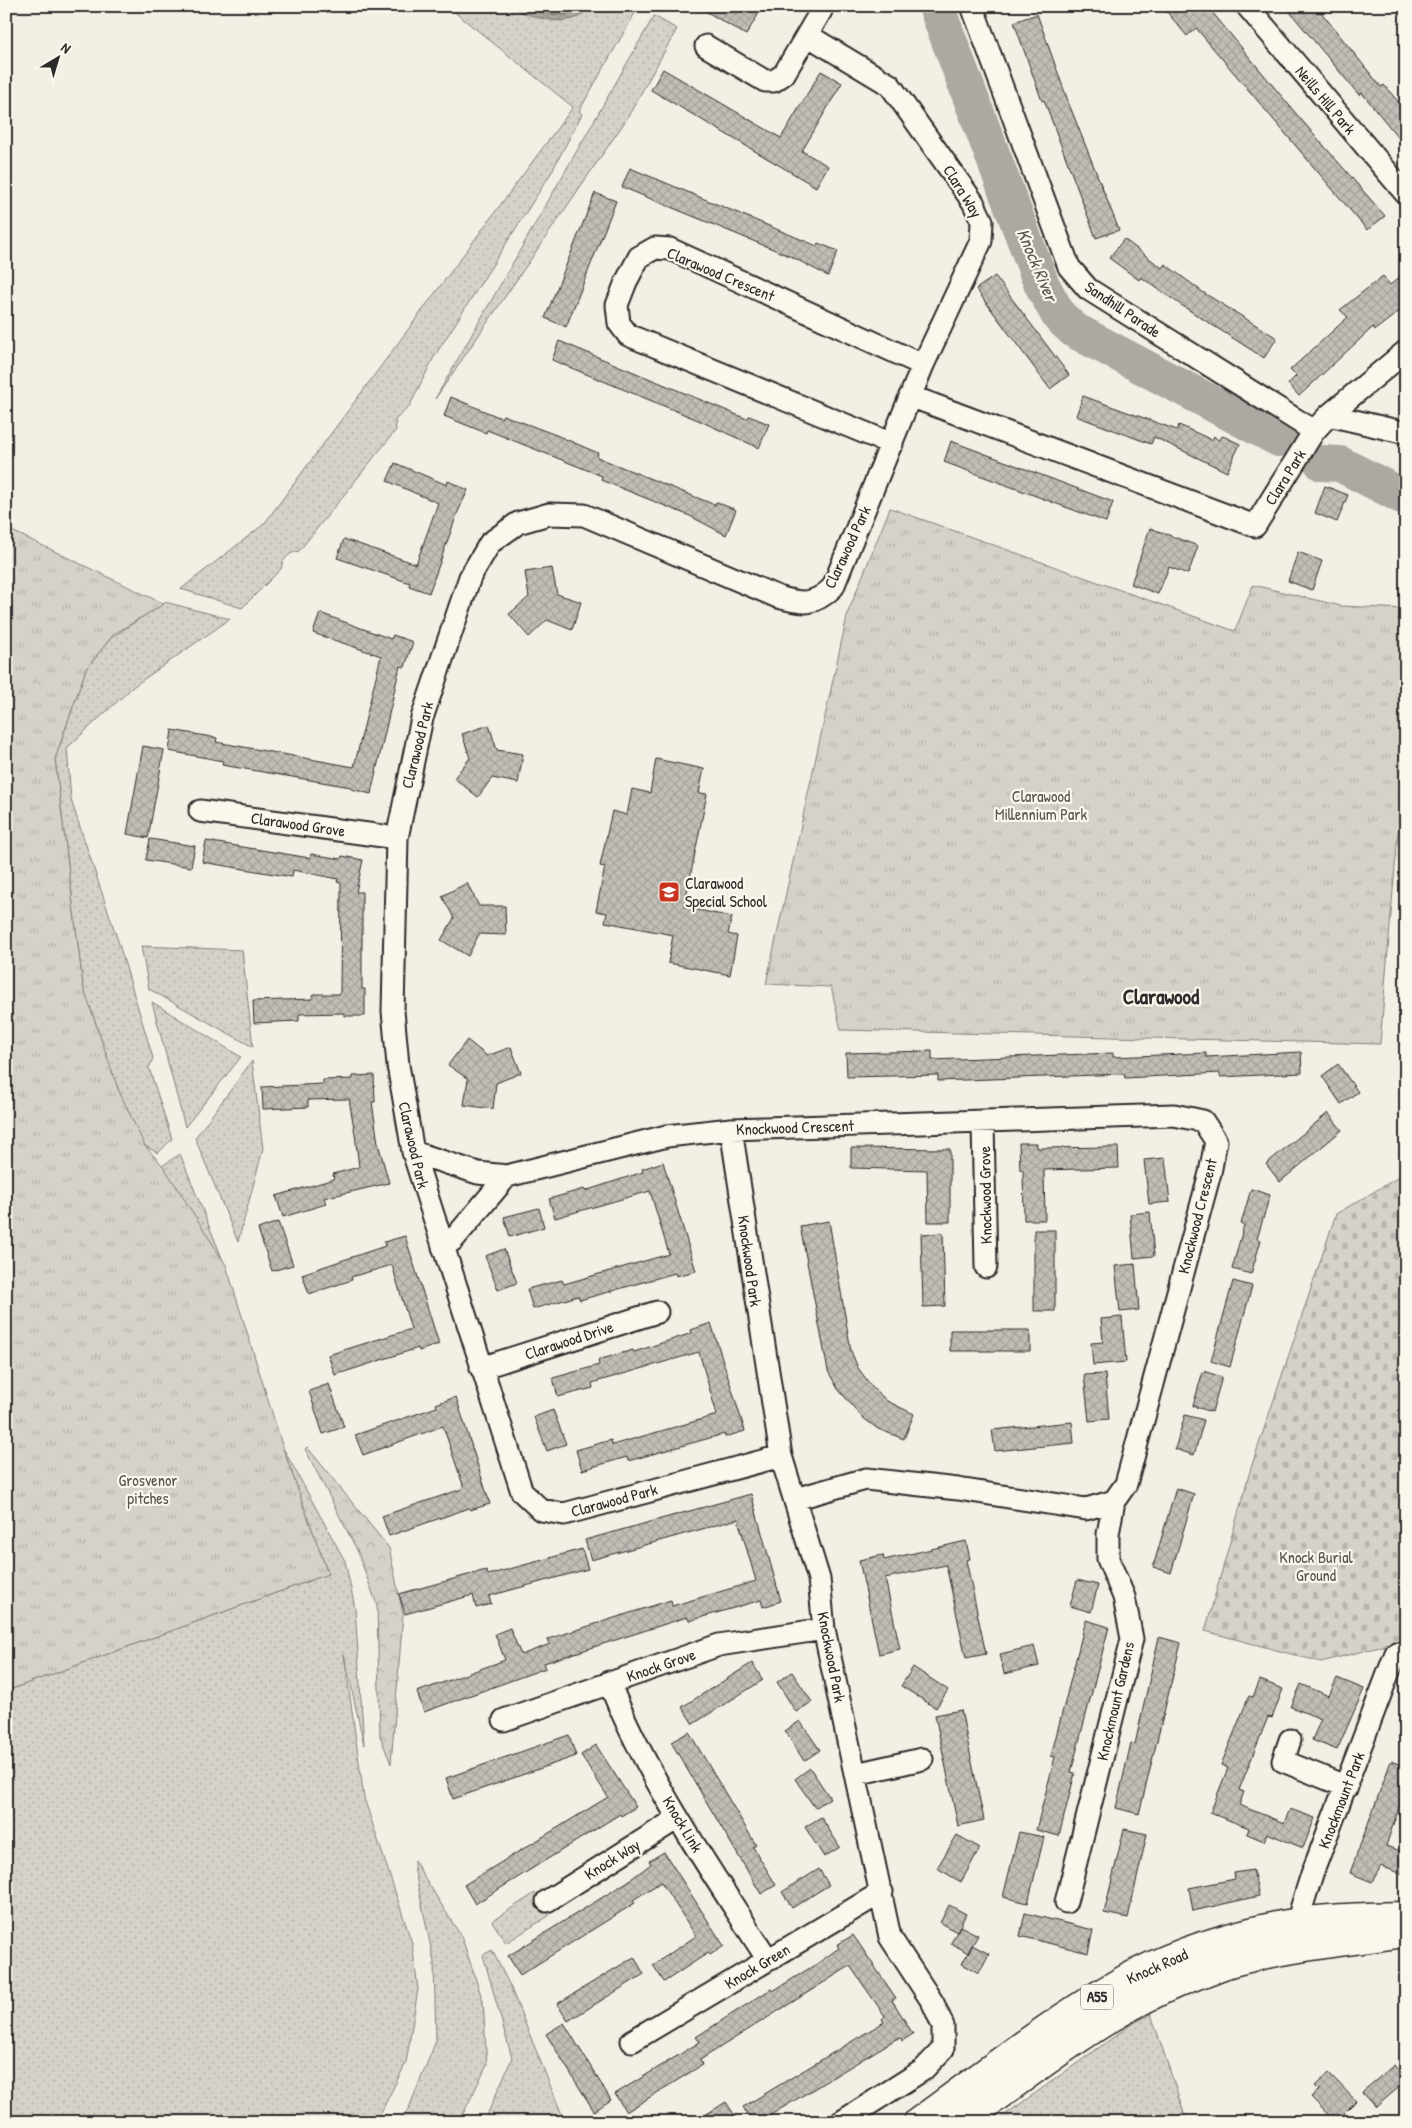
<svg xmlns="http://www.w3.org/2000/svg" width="1412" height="2128" font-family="'Patrick Hand',sans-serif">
<defs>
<pattern id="grass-dots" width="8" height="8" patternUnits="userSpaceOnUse" patternTransform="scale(1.25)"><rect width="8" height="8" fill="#d5d2c9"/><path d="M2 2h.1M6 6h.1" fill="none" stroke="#b7b4ad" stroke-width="1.8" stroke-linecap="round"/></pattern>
<pattern id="forest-crowns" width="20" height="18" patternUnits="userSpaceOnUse" patternTransform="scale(1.25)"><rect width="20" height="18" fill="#d5d2c9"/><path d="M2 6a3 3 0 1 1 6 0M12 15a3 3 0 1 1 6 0" fill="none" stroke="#b7b4ad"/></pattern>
<pattern id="cemetery-stones" width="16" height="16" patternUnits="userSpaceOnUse" patternTransform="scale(1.25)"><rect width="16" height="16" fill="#d5d2c9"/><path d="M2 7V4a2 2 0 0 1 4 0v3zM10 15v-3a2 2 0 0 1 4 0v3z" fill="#b7b4ad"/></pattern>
<pattern id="park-tufts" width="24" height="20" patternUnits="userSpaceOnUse" patternTransform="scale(1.25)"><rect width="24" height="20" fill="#d5d2c9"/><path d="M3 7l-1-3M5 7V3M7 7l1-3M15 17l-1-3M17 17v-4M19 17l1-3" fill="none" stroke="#b7b4ad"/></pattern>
<pattern id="water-waves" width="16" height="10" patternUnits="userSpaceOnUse" patternTransform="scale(1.25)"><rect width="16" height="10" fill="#aca9a2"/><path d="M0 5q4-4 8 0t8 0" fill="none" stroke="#8c8a84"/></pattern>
<pattern id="building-cross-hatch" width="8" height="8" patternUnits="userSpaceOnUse" patternTransform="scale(1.25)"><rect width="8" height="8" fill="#c0beb6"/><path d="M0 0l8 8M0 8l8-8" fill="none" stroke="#a5a39d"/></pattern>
</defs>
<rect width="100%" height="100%" fill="#f3efe4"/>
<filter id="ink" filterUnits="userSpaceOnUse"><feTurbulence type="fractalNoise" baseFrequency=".02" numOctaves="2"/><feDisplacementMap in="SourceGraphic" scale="10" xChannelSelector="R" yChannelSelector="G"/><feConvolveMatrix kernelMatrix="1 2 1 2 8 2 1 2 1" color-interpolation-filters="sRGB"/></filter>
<g filter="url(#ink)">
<path fill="url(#grass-dots)" stroke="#807e7a" d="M447 6H511L587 11 590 6H639L579 111 582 114 551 173 434 357 409 407 395 420 396 430 299 551C288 553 283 559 281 569L242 608 181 589 264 524 573 107Z
M654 16 677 29 626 120 435 399Z
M165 602 230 619 134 686 67 748 71 800 118 941 153 1058 149 1068 172 1139 158 1153 143 1145 118 1089 83 986 55 759 86 669 111 638Z
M141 946 242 950 253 1047 149 989Z
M152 1002 241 1057 185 1127Z
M252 1061 263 1149 238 1242 195 1138Z
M180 1154 226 1268 162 1166Z
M283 1448 345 1561 355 1608 364 1745 344 1654 364 1798 412 1943 418 1989 406 2063 376 2122H6V1691L328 1574Z
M414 1860 462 1938 483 2001 487 2065 464 2112 453 2122H398L409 2108 436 2041 434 1962 414 1867Z
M535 1893 550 1915 506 1943 492 1921Z
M492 1950 510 1986 565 2122H484L512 2058 483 1955Z
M1151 2014 1187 2122H995L1132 2024Z"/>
<path fill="url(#forest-crowns)" stroke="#807e7a" d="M307 1447 389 1548 403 1614 391 1764 380 1736 377 1605 357 1550 305 1449Z"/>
<path fill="url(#cemetery-stones)" stroke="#807e7a" d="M1399 1177 1406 1198V1651L1387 1645 1321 1662 1205 1631 1250 1471 1336 1214Z"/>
<path fill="url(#park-tufts)" stroke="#807e7a" d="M890 508 1235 631 1253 585 1341 606 1406 609V814L1398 832 1380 1044 841 1030 831 987 766 984 848 612Z
M6 528 164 604 114 634 86 669 55 759 83 986 118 1089 145 1146 164 1167 226 1265 283 1448 328 1574 6 1691Z"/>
<path fill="url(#water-waves)" stroke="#787772" d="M510 6H590C575 32 530 18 510 6Z"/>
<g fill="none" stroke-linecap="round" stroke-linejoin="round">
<path stroke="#5f5d5b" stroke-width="1" d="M522 6C543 14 564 21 584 6"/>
<path stroke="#aca9a2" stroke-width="36" d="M936 6 1041 283 1059 316 1074 330 1279 439
M1322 463 1340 464 1406 498"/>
</g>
<path fill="url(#building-cross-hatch)" stroke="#2b2b2b" d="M697 6H763L746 35Z
M1162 6H1207L1298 116 1385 216 1367 230 1196 28 1187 36Z
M1285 6H1316L1381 87 1384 85 1406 111V147L1362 93 1359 95Z
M1037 14 1069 104 1119 230 1096 238 1044 100 1042 101 1014 22Z
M663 69 781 138 821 71 842 83 802 151 828 166 816 187 651 90Z
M630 168 817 246 818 243 838 251 828 276 792 257 622 187Z
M595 193 616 201 566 327 545 318Z
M1124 239 1162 268 1165 264 1204 293 1277 338 1264 358 1181 305 1141 277 1139 280 1109 258Z
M1406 272V306L1375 330 1373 327 1299 396 1288 384 1296 376 1290 370 1348 317 1340 310 1383 276 1390 285Z
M995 276 1069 375 1050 389 976 289Z
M559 341 747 419 749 416 769 424 759 448 698 420 552 360Z
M1083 396 1177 430 1179 425 1212 440 1214 436 1218 440 1223 436 1240 444 1227 472 1154 437 1151 444 1076 416Z
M451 397 501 418 503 415 556 435 598 453 597 457 715 505 716 502 736 510 726 535 690 516 601 480 602 476 487 430 486 433 444 416Z
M951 441 1113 502 1106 522 944 462Z
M395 463 447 485 448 481 468 490 457 514 429 593 409 586 410 583 337 558 344 539 416 564 438 503 387 481Z
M1325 486 1348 495 1337 522 1315 513Z
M1150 528 1198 546 1188 574 1169 567 1158 594 1131 584Z
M1298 552 1322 561 1312 590 1288 581Z
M552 568 557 594 581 602 572 630 547 620 529 637 509 614 529 597 525 572Z
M320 613 391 639 393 635 413 642 405 667 400 666 371 794 351 789V787L222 765 223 761 169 751 172 730 217 738 216 742 354 767 381 656 313 633Z
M489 725 497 750 523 754 518 783 492 778 478 797 454 778 470 758 462 734Z
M143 746 164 750 148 838 127 834Z
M656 759 704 769 699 793 707 794 684 907 732 917 728 934 737 936 730 975 668 963 673 935 605 922 607 913 596 911 605 867 600 866 612 811 627 815 632 789 650 793Z
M150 839 195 846 191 867 146 860Z
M206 841 310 858 311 854 341 859 342 856 363 860 356 892H362V989H365V1016H344V1013L299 1014V1021L254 1023 253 1001 313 999V994H340L341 883 337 882 338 879 293 870 292 877 202 862Z
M467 883 479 906H505L506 935 479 934 468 956 441 940 454 918 442 896Z
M467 1040 487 1056 511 1047 521 1073 496 1083 493 1109 464 1105 468 1079 448 1065Z
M932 1051V1060L1113 1053V1057L1206 1053V1057L1301 1052 1302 1073 1220 1077V1073L1125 1078 1124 1074 938 1081V1075L847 1077 846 1053Z
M1338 1064 1358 1092 1341 1104 1322 1076Z
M374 1075 375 1102H372L378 1143 389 1183 324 1198 326 1204 283 1217 276 1196 334 1179 333 1174 359 1167 355 1134 349 1099 308 1100V1107L263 1109 262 1087 323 1084V1080L353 1079V1076Z
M1328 1113 1342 1130 1280 1182 1266 1164Z
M1019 1143H1037V1148L1118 1147 1119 1168 1044 1170 1045 1220H1024L1023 1170H1020Z
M851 1148 950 1149V1222H928L927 1170 851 1168Z
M1165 1158 1170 1202 1149 1204 1144 1160Z
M663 1162 696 1271 676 1276 675 1273 580 1300 578 1296 533 1309 527 1289 562 1280 564 1284 669 1254 650 1191 555 1218 549 1199 584 1189 585 1191 643 1172 642 1169Z
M1251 1189 1270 1195 1257 1239 1261 1240 1251 1274 1232 1269 1244 1225 1241 1224Z
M539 1208 544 1227 510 1237 504 1217Z
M1150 1212 1154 1256 1134 1258 1130 1214Z
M829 1221 851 1351 858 1368 872 1387 887 1401 914 1414 904 1439 878 1429 862 1417 838 1389 828 1371 800 1226Z
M278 1222 293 1265 272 1271 258 1229Z
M1034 1230H1055V1311H1034Z
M943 1233 945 1306 923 1307 921 1234Z
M405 1236 439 1344 419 1351 418 1348 335 1375 328 1355 411 1329 392 1265 351 1277 352 1280 309 1294 302 1274 385 1246 384 1242Z
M504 1249 517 1283 498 1290 485 1256Z
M1135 1264 1139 1310 1120 1312 1115 1266Z
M1233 1281 1252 1286 1230 1367 1211 1361Z
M1122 1317 1126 1362 1093 1365 1091 1343 1103 1342 1101 1319Z
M711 1323 745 1431 725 1437 724 1434 628 1461 627 1457 582 1470 576 1450 611 1440 612 1445 717 1415 699 1352 592 1383 593 1388 558 1397 553 1378 599 1365 598 1360 633 1350 634 1352 692 1333 691 1330Z
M950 1330H1030V1351H950Z
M1203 1371 1222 1377 1212 1412 1193 1406Z
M1105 1374 1109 1419 1089 1421 1084 1375Z
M329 1384 344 1427 323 1434 309 1391Z
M456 1397 490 1504 470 1510 469 1508 389 1536 382 1516 462 1489 463 1485 443 1426 363 1455 355 1435 437 1407 436 1404Z
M553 1410 566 1444 547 1451 534 1417Z
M1185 1415 1204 1420 1194 1455 1175 1449Z
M1072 1422 1074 1443 995 1451 992 1430Z
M1176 1488 1194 1494 1171 1573 1153 1567Z
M751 1494 781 1601 763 1607 761 1600 689 1621 687 1617 544 1663 546 1668 424 1712 417 1692 505 1660 495 1634 510 1628 521 1655 550 1644 548 1639 671 1600 672 1606 756 1581 738 1519 591 1560 585 1540Z
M966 1541 970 1559 966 1560 986 1654 966 1658 946 1565 885 1578 900 1649 879 1654 859 1560 883 1555 884 1560Z
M582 1549 588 1569 489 1596 491 1604 476 1608 473 1595 405 1614 399 1594 486 1570 488 1575Z
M1077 1580 1098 1585 1091 1612 1070 1606Z
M1086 1620 1109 1627 1071 1772 1075 1773 1059 1836 1036 1830 1055 1757 1051 1756Z
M1159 1637 1181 1643 1139 1814 1116 1808 1131 1743 1135 1744Z
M1034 1646 1039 1666 1004 1674 1000 1654Z
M752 1663 763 1680 693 1724 682 1707Z
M913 1667 948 1690 936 1708 901 1686Z
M792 1672 812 1702 796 1712 777 1682Z
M1337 1678 1364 1689 1337 1750 1312 1740 1321 1719 1291 1707 1301 1684 1329 1696Z
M1260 1680 1283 1689 1272 1718 1268 1717 1239 1790 1244 1792 1239 1805 1284 1823 1290 1809 1315 1818 1303 1848 1267 1833 1264 1841 1247 1834 1249 1828 1210 1813 1228 1768 1221 1765 1249 1696 1253 1697Z
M961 1710 984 1820 958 1826 935 1715Z
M800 1721 820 1750 804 1761 785 1731Z
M689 1732 756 1845 753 1847 776 1885 761 1894 671 1742Z
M569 1735 576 1756 453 1799 446 1778Z
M596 1745 636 1807 621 1816 620 1814 475 1904 464 1885 608 1797 581 1755Z
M1391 1761 1406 1767V1786L1386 1846 1406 1853V1876L1381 1866 1372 1882 1350 1873Z
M810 1768 830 1798 815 1808 795 1779Z
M821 1817 840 1847 824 1857 805 1827Z
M1124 1829 1147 1834 1128 1918 1104 1913Z
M1019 1832 1044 1837 1028 1903 1003 1897Z
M957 1835 980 1848 961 1882 937 1868Z
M664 1852 724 1946 710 1955 708 1953 664 1982 653 1965 696 1936 661 1882 633 1900 635 1903 520 1975 508 1956 627 1882 651 1864 649 1861Z
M819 1869 829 1885 792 1908 782 1892Z
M1253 1870 1259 1896 1193 1911 1189 1888 1235 1879 1234 1873Z
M949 1905 966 1914 957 1932 940 1923Z
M1025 1913 1093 1930 1088 1953 1020 1936Z
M960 1926 978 1935 968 1953 951 1943Z
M853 1935 896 1998 892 2000 913 2034 902 2041 901 2038 896 2039 759 2122H752L743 2107 884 2022 882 2019 885 2016 850 1966 727 2043 700 2060 702 2065 626 2112 615 2094 700 2042 696 2037 771 1989 773 1991 818 1963 839 1948 837 1945Z
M972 1945 989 1954 979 1973 962 1964Z
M634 1957 644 1974 568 2021 557 2004Z
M564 2023 611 2100 594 2111 546 2034Z
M1394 2065 1406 2081 1376 2107 1362 2092Z
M1329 2073 1356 2101 1335 2122 1311 2097 1319 2090 1315 2086Z
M726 2102 739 2122H694Z"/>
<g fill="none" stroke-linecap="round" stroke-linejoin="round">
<g stroke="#2b2b2b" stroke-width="25">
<path id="minor" d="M972 6 1069 267 1088 289 1314 431
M1247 6 1406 194
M706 46 765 81H774L784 74 821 11
M910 396 1255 526 1314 431 1329 415 1406 351
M1329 415 1406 433
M892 444 628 335 619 323 617 305 626 282 639 257 655 248 670 249 923 365
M200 811 397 838
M983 1123 986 1267
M731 1129 781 1456 819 1579 824 1629 890 1937 933 2003 943 2026V2049L923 2070 841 2122
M413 1152 478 1173 507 1176 667 1136 731 1129 1174 1115 1203 1121 1216 1141 1210 1173 1126 1484 1114 1501 1086 1509 958 1489 866 1479 795 1499
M443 1247 453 1240 507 1176
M481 1368 657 1312
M781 1456 564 1514 541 1510 522 1492 413 1152 398 1065 393 1011 397 838 422 718 470 577 490 543 518 523 549 514 584 515 778 597C802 604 814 606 833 587L923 365 981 241 982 221 973 202 890 85 807 35
M609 1682C648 1781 711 1870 768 1960
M504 1720 719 1645 824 1629
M1290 1740 1283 1761 1347 1787
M856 1774 922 1759
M547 1901 678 1818
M1066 1902 1132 1639 1124 1597 1108 1559V1534L1114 1501
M1301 1936V1909L1312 1874 1396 1653
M632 2041 882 1892"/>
</g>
<g stroke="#2b2b2b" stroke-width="31">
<path id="trunk" d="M918 2122C984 2074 1053 2020 1124 1980 1166 1956 1216 1940 1262 1929 1309 1918 1358 1917 1406 1916
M962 2122C1039 2067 1109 2009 1197 1975 1209 1971 1221 1965 1233 1962 1289 1947 1348 1941 1406 1933"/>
</g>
<use href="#minor" stroke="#fbf7ec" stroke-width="21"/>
<use href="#trunk" stroke="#fbf7ec" stroke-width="28"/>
</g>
</g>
<defs>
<g id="school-square" transform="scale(1.125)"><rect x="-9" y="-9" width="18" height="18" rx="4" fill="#c8321e" stroke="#fbf7ec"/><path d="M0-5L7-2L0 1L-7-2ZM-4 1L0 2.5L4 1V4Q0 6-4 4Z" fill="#fff"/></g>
</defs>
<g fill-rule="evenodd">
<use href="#school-square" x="669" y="892"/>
</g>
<g text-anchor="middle" stroke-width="4.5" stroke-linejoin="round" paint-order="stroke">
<rect fill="#fbf7ec" stroke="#696865" stroke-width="1" x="1081" y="1984.5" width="32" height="25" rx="4"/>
<g font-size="15" font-weight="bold" fill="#2b2b2b">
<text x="1097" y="2002">A55</text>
</g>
<g font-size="16" fill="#2b2b2b" stroke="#fbf7ec">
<text transform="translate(1326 100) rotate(50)" y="6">Neills Hill Park</text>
<text transform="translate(963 191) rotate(58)" y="6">Clara Way</text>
<text transform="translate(721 274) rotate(23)" y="6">Clarawood Crescent</text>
<text transform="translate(1123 309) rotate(34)" y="6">Sandhill Parade</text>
<text transform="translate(1285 477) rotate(-58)" y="6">Clara Park</text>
<text transform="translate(847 547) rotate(-65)" y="6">Clarawood Park</text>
<text transform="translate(417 745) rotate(-76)" y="6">Clarawood Park</text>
<text transform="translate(298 824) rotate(8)" y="6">Clarawood Grove</text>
<text transform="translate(795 1127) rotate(-2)" y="6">Knockwood Crescent</text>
<text transform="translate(414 1145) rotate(77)" y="6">Clarawood Park</text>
<text transform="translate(985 1195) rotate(-91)" y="6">Knockwood Grove</text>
<text transform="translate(1197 1216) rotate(-76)" y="6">Knockwood Crescent</text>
<text transform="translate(750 1261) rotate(82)" y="6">Knockwood Park</text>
<text transform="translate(569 1340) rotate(-18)" y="6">Clarawood Drive</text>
<text transform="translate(614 1500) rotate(-15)" y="6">Clarawood Park</text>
<text transform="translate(832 1657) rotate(79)" y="6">Knockwood Park</text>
<text transform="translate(661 1665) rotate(-19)" y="6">Knock Grove</text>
<text transform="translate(1115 1701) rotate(-77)" y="6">Knockmount Gardens</text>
<text transform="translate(1341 1800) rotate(-69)" y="6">Knockmount Park</text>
<text transform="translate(683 1824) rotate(59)" y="6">Knock Link</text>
<text transform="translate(612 1859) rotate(-32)" y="6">Knock Way</text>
<text transform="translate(757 1966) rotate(-31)" y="6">Knock Green</text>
<text transform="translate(1157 1966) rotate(-24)" y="6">Knock Road</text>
</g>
<g font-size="16" fill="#565552" stroke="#fbf7ec">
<text x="1041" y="802">Clarawood<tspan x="1041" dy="18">Millennium Park</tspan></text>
<text x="148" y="1486">Grosvenor<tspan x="148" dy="18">pitches</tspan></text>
<text x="1316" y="1563">Knock Burial<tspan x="1316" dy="18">Ground</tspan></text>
</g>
<g font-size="16" fill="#2b2b2b" stroke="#fbf7ec" text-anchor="start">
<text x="685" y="889">Clarawood<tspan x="685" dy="18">Special School</tspan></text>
</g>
<g font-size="18" font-style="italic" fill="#585755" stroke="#fbf7ec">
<text transform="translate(1037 265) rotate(67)" y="6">Knock River</text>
</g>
<g font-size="21" font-weight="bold" fill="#2b2b2b" stroke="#fbf7ec">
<text x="1161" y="1004">Clarawood</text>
</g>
</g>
<rect width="1412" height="2128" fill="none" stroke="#fbf7ec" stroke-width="25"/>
<rect x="12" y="12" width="1387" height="2103" fill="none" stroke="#2b2b2b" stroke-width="2" filter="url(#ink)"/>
<g transform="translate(58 58) rotate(38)" stroke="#fbf7ec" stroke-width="4" paint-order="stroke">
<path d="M0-4L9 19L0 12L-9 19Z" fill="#2b2b2b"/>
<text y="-8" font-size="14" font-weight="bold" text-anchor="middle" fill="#2b2b2b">N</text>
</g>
</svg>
